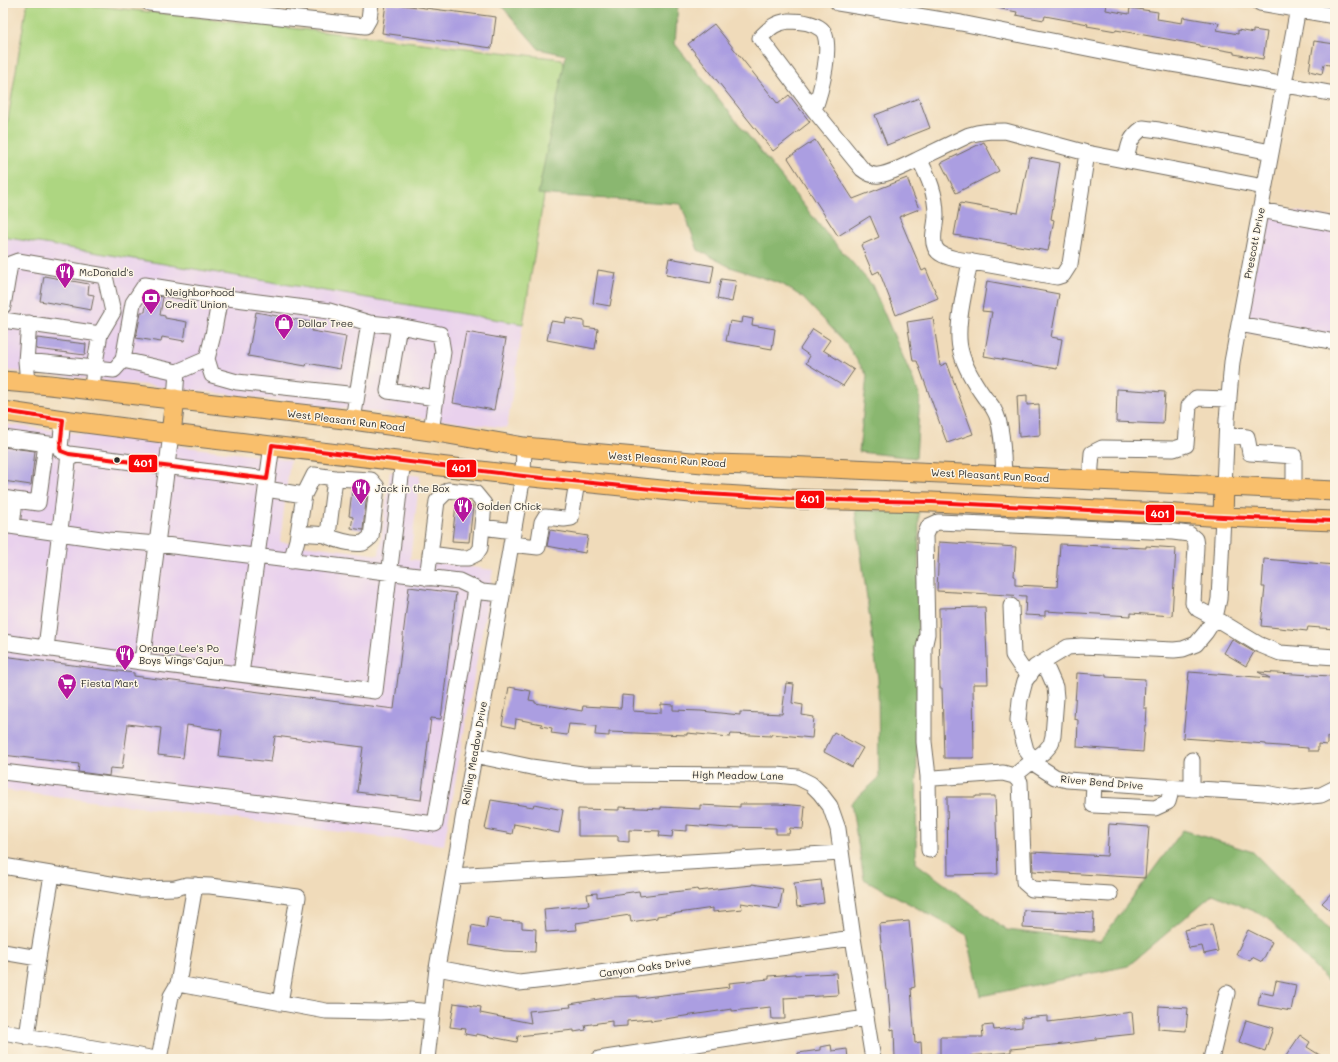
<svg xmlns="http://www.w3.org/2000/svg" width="1338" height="1062" font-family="Mali,sans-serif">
<rect width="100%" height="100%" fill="#fcf5e5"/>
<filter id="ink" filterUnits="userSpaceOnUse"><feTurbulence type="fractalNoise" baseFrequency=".025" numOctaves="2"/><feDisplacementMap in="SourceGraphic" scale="8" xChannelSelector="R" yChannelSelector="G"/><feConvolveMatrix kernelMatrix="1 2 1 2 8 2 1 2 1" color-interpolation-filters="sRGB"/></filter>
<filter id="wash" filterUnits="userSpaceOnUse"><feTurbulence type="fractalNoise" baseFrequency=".012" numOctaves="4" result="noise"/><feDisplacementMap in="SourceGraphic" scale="16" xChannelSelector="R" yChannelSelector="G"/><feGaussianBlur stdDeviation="0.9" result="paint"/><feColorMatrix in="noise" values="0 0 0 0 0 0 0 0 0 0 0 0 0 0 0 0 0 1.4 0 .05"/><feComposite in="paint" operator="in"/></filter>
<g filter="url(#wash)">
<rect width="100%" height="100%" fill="#f0dbba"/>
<path fill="#e9d1ed" d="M1267 206 1335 218V349L1243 332Z
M3 237 523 324 507 428 175 388 3 370Z
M3 424 290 460 280 542 379 555 390 472 420 476 410 559 493 570 444 845 3 790Z"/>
<path fill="#add681" stroke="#6c8056" d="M27 3H71L562 59 565 67 523 324 3 237V150Z"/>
<path fill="#8ab76f" stroke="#5a714d" d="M499 3H678L675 44 825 232 872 285 920 396 916 458 859 452 867 375 844 341 802 297 782 284 730 267 698 250 681 204 538 194 566 55 539 49Z
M855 510 919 512 916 863 1007 930 1100 941 1183 830 1253 852 1335 936V989L1267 917 1213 894 1128 966 981 996 967 935 864 879 851 803 879 778 878 679Z"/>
<g id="blocks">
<path fill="#ab9ee1" d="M386 3 496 17 492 48 382 33Z
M997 3H1107L1106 10 1129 14 1130 8 1158 12 1157 19 1182 23 1183 17 1219 23 1217 30 1238 34V30L1253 33V30L1267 32 1263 59 1234 54V52L1200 46V45L1116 30V31L1087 26 1088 24 1045 16 1044 20 1016 15 1017 12 996 8Z
M714 24 778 104 789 95 810 122 773 151 688 44Z
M1314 41 1335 44V66L1324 64 1322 74 1309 71Z
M919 98 930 128 887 145 875 115Z
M815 140 853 199 907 178 919 209 899 217 922 271 926 269 938 298 896 315 879 271 873 274 861 245 879 237 870 216 838 236 788 158Z
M984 142 999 171 956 193 941 163Z
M1029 157 1060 163 1051 219 1054 220 1048 251 954 235 960 203 1018 213Z
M669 258 714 266 711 283 666 275Z
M598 270 616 273 610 306 593 303Z
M44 276 89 284 88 294 94 295 91 310 40 301Z
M721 279 736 281 732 302 717 299Z
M987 281 1059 294 1051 337 1062 339 1057 369 984 356 992 312 982 311Z
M149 295 163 297 160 315 165 316V318L187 322 184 341 162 337 161 342 136 338 141 312H145L147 298Z
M256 312 314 323 312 331 346 337 340 369 307 363 306 366 248 356Z
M743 317 753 319 752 325 775 329 772 349 726 341 730 321 742 323Z
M566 318 584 321V327L598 329 595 349 547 340 551 321 565 323Z
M933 318 940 366 947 363 973 434 947 443 917 361H913L907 322Z
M813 329 830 340 823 350 854 370 843 386 806 363 810 356 800 349Z
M466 332 506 339 494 410 453 403Z
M37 338 86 344 85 355 36 349Z
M1117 389 1165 392 1163 424 1116 422Z
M1027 395V405L1039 404 1040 435 1019 437 1017 396Z
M3 447 35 451 31 485 3 481Z
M352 491 367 493 363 530 351 528 353 517 349 516Z
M456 504 473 506 469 542 452 541Z
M550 530 588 536 585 553 547 546Z
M939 542 1016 547 1014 576H1015V585L1057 587 1060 544 1146 548V546L1176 548 1172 616 1131 613V616L1045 611V616L1025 615 1026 596 937 591Z
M1264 559 1335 565 1334 602H1335V629L1308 627 1307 631 1261 626 1265 587H1262Z
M409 587 456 593 441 719 431 718 421 800 357 792 363 747 275 736 271 762 219 756 222 730 187 725 183 758 158 755 161 728 128 724 122 769 110 768 109 776 78 772 79 764 3 755V656L134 673V676L394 709Z
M985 607 988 684H973L974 758H944L942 688H940L939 608Z
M1232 639 1254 652 1246 666 1224 653Z
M1189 672 1270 678 1258 672 1331 676V682H1335V737H1327V745L1318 744V751H1308V748L1266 745V744L1183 738Z
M1077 673 1106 675V677L1145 679 1144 708H1147L1146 725H1145L1143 752 1077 747 1078 720 1074 719Z
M786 683 794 684 792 703 803 705 802 715 814 717 812 738 771 734V736L731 734 730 737 687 733V735L609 732V736L595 735 596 726 569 724 567 735 551 733 552 728 541 726 542 724 516 719 515 728 502 725 509 687 531 691 529 700 535 701V703L582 711 583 706 621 708 622 695 634 696 633 711 661 713V704L673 705V710L701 711 740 715V712L782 714Z
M834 732 863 748 852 767 824 752Z
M976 796H995L998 874 948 875 947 797H976Z
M491 800 533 807 534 804 563 810 559 833 514 824 512 834 485 829Z
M740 804H778L805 806 803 829 790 828 789 834H776V828L728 827V828L687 825V831L673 830 672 837 659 836 660 831 629 830V842L618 841V836H578V809L619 810V807L661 809V807L700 809V805L740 807Z
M1109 824 1149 827 1145 878 1033 871 1032 852 1107 856Z
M821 880 824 903 797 907 794 883Z
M752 884 783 889 779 909 741 903 742 909 713 912V908L657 916V918L631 922 630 915 576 923 577 930 546 932 544 909 589 905 587 894 597 893V897L639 891 640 896 698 889V891L752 885Z
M1335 889V914L1322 903Z
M1024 910 1094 913 1093 932 1023 928Z
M488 917 501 919V921L522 922V928L536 929 535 952 504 951 469 945 472 925 486 928Z
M909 921 915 987 911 988 915 1043 921 1042 922 1059H895L894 1029 891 1030 888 990H886L879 924Z
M1212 924 1218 951 1204 954 1202 946 1189 948 1184 930Z
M1248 930 1272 942 1262 962 1252 957 1250 961 1236 954Z
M836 973 838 995 784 998 785 1019H772L771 1007 732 1011V1009L651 1021V1019L627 1021V1026L612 1027V1021L585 1025 586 1030 574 1032V1030L518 1036 517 1042 476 1034V1036L465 1034 466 1029 450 1027 454 1003 481 1007 480 1013 531 1023 529 1011 571 1007 570 1004 611 997 638 996V998L730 987 729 983 769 979V976L795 974V975Z
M1276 981 1296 985 1291 1011 1258 1005 1260 992 1273 995Z
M1159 1006 1188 1008 1186 1031 1158 1029Z
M1132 1012 1134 1034 1096 1038V1040L1064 1044 1011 1049V1052L970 1056V1059H940V1037H983L982 1026 993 1025 994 1030 1022 1027V1018L1048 1016V1022L1080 1018V1019Z
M1246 1020 1273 1028 1265 1051 1239 1042Z
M1300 1035 1310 1042 1307 1047 1326 1059H1284Z
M831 1045 832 1051 847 1049 848 1059H798V1053L820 1050V1047Z"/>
</g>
</g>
<g filter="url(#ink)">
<use href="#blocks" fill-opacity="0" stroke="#70695d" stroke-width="1"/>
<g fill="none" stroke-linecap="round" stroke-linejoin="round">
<g stroke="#70695d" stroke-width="17">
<path id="minor" d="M149 3 365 26 369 19 371 3
M838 3 961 23 1142 59 1184 66 1335 94
M1260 3 1335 16
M789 21C800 21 812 22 821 29 835 40 820 95 814 110L760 38C770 28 774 23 789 21Z
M814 110 862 169C867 173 872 176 879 175 892 173 907 165 919 159 936 151 952 143 969 135 981 131 992 131 1005 131L1087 153 1264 187
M919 159C929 178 936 194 936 215 936 226 931 237 935 247 938 255 948 257 956 259L1057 277 1063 275 1070 264 1087 153
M1126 160C1129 145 1129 138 1143 128L1159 130 1271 152
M1260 210 1335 224
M970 261C966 286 954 328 961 352 965 368 975 384 985 398 988 402 992 405 994 410 1003 424 1003 458 1004 476
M3 306 10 264 18 261 105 276 113 312 100 334 94 368 92 390
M3 320 100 334
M369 323 399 326 440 334 443 352 431 431
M1239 324 1335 342
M399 326 388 391 436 398
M207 359 212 375 237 382 357 395 353 420
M123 360 177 372 207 359 213 335 220 297
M26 361 114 370 123 360 133 303 145 285 220 297 329 311 369 323 357 395
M28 382 26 361 29 323
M175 399 177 372
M63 420 60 448 61 451 69 454 267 479
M1227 435 1247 437 1250 453 1294 456V489
M3 438 56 445
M1090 480 1092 453 1102 448 1174 449 1186 445 1189 406 1196 398 1229 399
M1224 486 1227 420 1232 362 1299 3
M266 489 304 495 297 540 291 561
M304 495 314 475 335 478 371 480 377 487 371 537C368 539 365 542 363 543 351 545 337 540 327 536
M3 498 15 500 12 526
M15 500 38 503 46 444
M1223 517 1219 599 1215 618 1206 632 1196 644 1183 649 1174 650 1081 646 1068 647 1035 667 1025 681 1020 700 1018 720 1026 750 1038 766 1055 777 1067 780 1165 787 1265 793 1293 798 1321 795 1335 788
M3 525 108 540 157 544 459 581 482 592 502 594
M482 527 513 531
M298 533 328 535 335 478
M511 544 538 547 542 522 545 517 564 519 571 518 577 482
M427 578 437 501 448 490 475 493 484 504 480 548 476 554 468 558H460L430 554
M1011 606 1013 655 1021 667 1030 675
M3 642 142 662 375 691 403 460
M46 648 69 454
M142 662 171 434
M241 674 272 445
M474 755 531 767 582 774 777 775 797 777 811 784 820 793 830 806 838 829 853 938 873 1059
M3 772 435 824 475 589
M928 776 929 850
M1014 776 1045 751 1051 744 1053 736 1056 698 1055 687 1048 671 1039 664
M1094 782 1093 805 1155 808 1168 802 1172 788
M1192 789V760
M3 866 140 889 175 888 187 885 210 886 298 897 280 1003
M453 876 841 853
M1110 894 1032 889 1024 882 1020 782 1014 776 1003 773 934 778 928 776 924 742V648L927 634 925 535 929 526 938 522 1173 532 1189 534 1195 539 1196 546 1193 603 1198 609 1215 618 1258 644 1280 653 1335 657
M3 952 38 958
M437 968 519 983 563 978 853 938
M178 984 326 1011 381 1012 410 1010 432 1012
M3 1032 156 1059
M27 1037 38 958 52 875
M159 1059 171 996 178 984 195 885
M427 1059 437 968 523 476 524 447
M599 1059 866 1018
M1211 1059 1227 993"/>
</g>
<g stroke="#70695d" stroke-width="21">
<path id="major" d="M3 381 50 385 353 420 431 431 524 447 714 464 786 466 1335 491
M3 411 63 420 171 434 523 476 691 493 790 499 932 502 1163 513 1223 517 1335 521
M171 434 175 399
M1223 517 1224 486"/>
</g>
<use href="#minor" stroke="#fff" stroke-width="15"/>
<use href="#major" stroke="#f9bf6c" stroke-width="19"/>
<g stroke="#fcf5e5" stroke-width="7">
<path id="bus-1" d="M3 411 63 420 60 448 61 451 69 454 267 479 272 445 523 476 691 493 790 499 932 502 1223 517 1335 521"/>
</g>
<use href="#bus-1" stroke="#f90707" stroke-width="4"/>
</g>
</g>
<defs>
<g id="restaurant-pin" transform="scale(1)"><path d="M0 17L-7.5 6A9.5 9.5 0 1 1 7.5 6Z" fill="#b5179e" stroke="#fcf5e5"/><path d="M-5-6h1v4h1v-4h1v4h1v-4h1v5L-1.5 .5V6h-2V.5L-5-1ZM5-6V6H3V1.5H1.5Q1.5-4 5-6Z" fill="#fff"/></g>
<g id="bank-pin" transform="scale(1)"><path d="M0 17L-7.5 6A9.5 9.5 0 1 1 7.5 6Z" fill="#b5179e" stroke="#fcf5e5"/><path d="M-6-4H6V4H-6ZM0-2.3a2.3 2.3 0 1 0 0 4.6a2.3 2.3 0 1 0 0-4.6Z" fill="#fff"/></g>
<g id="shop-pin" transform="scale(1)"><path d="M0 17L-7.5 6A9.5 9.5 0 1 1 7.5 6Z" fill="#b5179e" stroke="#fcf5e5"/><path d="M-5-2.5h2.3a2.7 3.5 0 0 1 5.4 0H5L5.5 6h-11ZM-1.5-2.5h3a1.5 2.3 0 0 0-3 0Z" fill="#fff"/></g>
<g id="supermarket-pin" transform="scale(1)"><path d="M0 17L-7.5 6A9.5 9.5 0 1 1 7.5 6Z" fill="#b5179e" stroke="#fcf5e5"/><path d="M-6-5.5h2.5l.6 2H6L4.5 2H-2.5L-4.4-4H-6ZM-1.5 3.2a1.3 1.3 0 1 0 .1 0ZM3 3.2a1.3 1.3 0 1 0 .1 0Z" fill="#fff"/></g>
</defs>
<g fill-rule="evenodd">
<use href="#restaurant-pin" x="65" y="272"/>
<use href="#bank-pin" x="151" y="298"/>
<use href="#shop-pin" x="284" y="323"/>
<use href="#restaurant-pin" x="361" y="488"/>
<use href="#restaurant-pin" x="463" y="506"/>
<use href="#restaurant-pin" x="125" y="654"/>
<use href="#supermarket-pin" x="67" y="683"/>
</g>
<circle fill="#2b2b2b" stroke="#fcf5e5" stroke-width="1.5" cx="117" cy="460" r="3.5"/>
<g text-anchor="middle" stroke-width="3" stroke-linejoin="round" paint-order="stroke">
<g font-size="10" fill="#2b2b2b" stroke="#fcf5e5">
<text transform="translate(1254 243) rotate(-79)" y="4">Prescott Drive</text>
<text transform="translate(346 420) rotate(7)" y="4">West Pleasant Run Road</text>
<text transform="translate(667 459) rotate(4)" y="4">West Pleasant Run Road</text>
<text transform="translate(990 475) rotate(3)" y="4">West Pleasant Run Road</text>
<text transform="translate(474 753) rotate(-80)" y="4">Rolling Meadow Drive</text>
<text transform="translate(738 775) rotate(1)" y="4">High Meadow Lane</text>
<text transform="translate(1102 782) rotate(5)" y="4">River Bend Drive</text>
<text transform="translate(645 967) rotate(-8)" y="4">Canyon Oaks Drive</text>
</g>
<g font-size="10" fill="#2b2b2b" stroke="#fcf5e5" text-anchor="start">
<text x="79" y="276">McDonald's</text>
<text x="165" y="296">Neighborhood<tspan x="165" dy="12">Credit Union</tspan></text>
<text x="298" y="327">Dollar Tree</text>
<text x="375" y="492">Jack in the Box</text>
<text x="477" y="510">Golden Chick</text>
<text x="139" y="652">Orange Lee's Po<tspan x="139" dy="12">Boys Wings Cajun</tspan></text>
<text x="81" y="687">Fiesta Mart</text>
</g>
</g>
<g stroke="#fcf5e5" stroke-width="1.5">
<rect x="128" y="454" width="30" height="19" rx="4" fill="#f90707"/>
<rect x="446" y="459" width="31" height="19" rx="4" fill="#f90707"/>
<rect x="795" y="490" width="30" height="19" rx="4" fill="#f90707"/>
<rect x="1145" y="504" width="30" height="19" rx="4" fill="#f90707"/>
</g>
<g font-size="11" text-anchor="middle" font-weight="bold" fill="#fff">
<text x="143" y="467">401</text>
<text x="461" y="472">401</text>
<text x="810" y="503">401</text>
<text x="1160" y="518">401</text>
</g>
<rect width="1338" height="1062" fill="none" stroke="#fcf5e5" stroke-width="16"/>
</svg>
